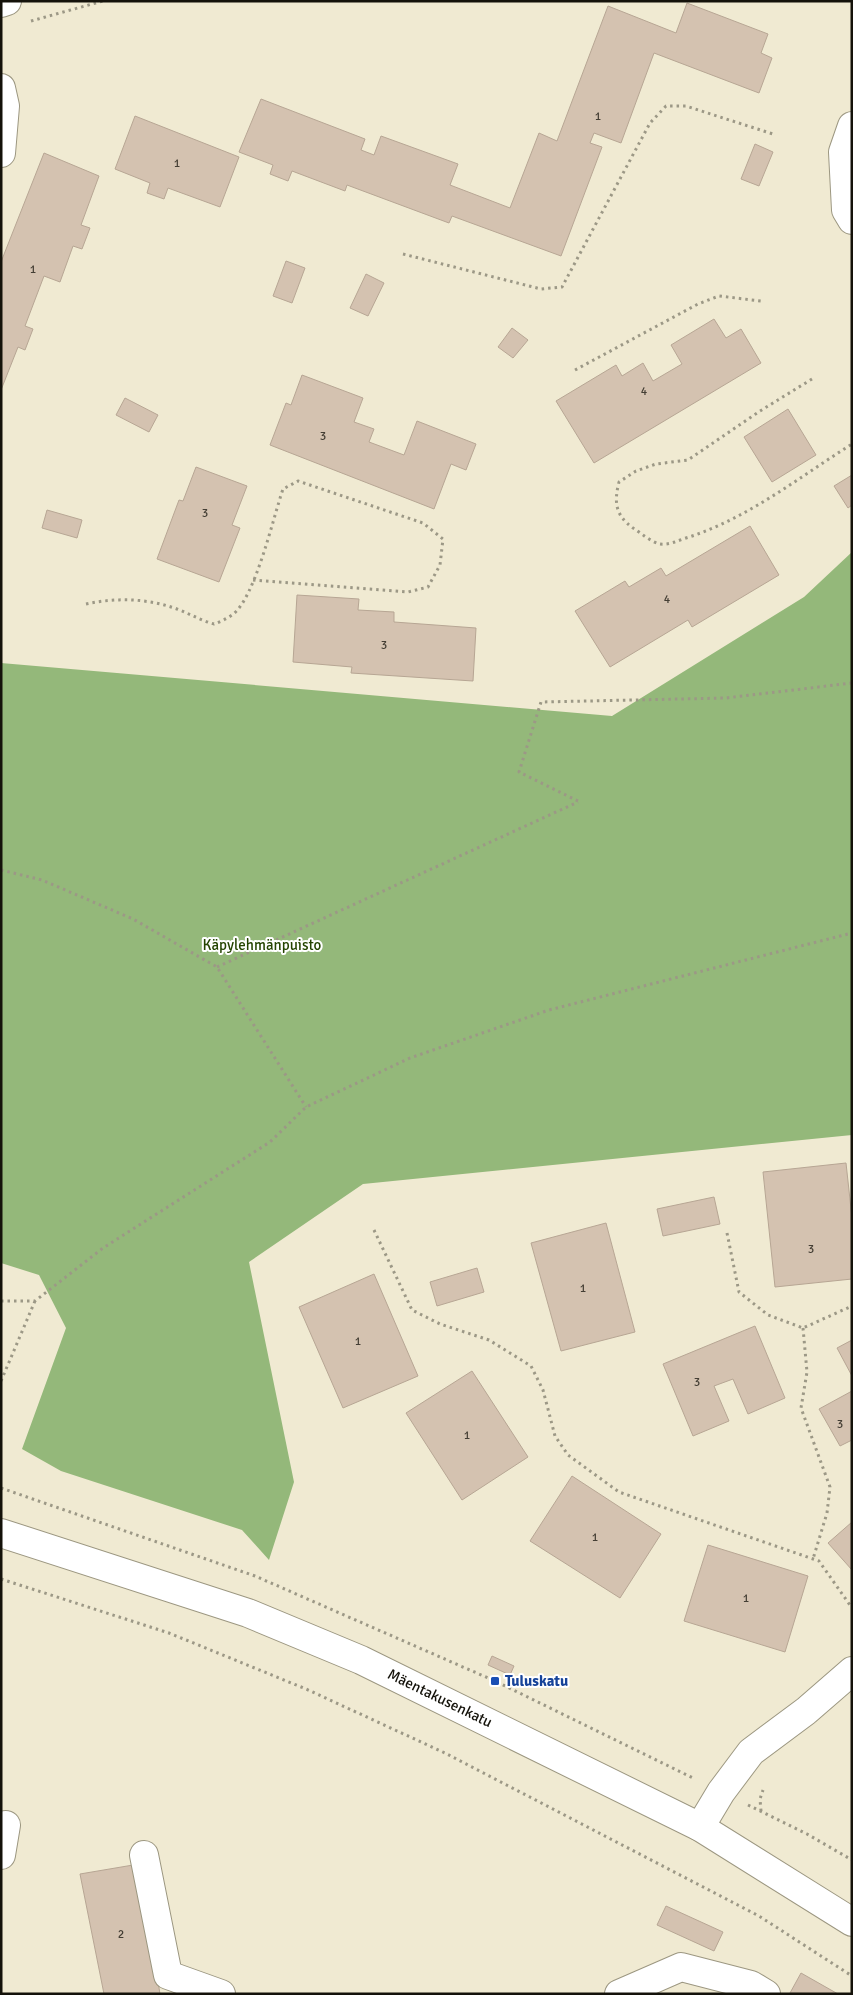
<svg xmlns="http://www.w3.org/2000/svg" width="853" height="1995" font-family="Signika,sans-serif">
<rect width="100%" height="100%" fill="#f0ead2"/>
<path fill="#94b87a" d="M852 552V1135L363 1184 249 1262 294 1482 269 1560 242 1530 61 1471 22 1449 66 1328 39 1275 1 1263V663L612 716 804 597Z"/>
<path fill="#d4c2b0" stroke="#b7a694" d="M687 3 768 34 761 53 772 58 759 93 654 53 621 143 594 133 590 143 602 147 561 256 452 216 449 223 347 185 345 191 292 171 288 181 270 174 273 165 239 152 261 99 365 139 361 150 374 155 381 136 458 164 450 185 510 208 539 133 557 141 608 6 676 33Z
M135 116 239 157 220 207 168 188 164 199 147 193 150 183 115 169Z
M755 144 773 152 759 186 741 179Z
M44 153 99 176 81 225 90 228 82 249 73 246 60 282 44 276 25 326 33 329 25 350 18 347 1 390V262Z
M286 261 305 268 292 303 273 296Z
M366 274 384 283 368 316 350 308Z
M714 319 726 338 741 329 761 363 594 463 556 401 616 365 622 376 643 363 653 381 682 364 671 345Z
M512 328 528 340 513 358 498 347Z
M302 375 363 398 354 422 374 429 369 442 404 455 417 421 476 444 466 470 451 464 434 509 270 445 286 403 291 405Z
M125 398 158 415 149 432 116 415Z
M788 409 816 455 772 482 744 437Z
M196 467 247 486 232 525 240 528 219 582 157 559 179 500 183 501Z
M852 475V505L848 508 834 486Z
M47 510 82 520 77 538 42 528Z
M750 526 779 575 692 627 688 620 610 667 575 611 625 581 629 587 661 568 666 576Z
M297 595 359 599 358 610 394 612V622L476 628 473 681 351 673 352 667 293 662Z
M846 1163 852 1218V1279L775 1287 763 1172Z
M714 1197 720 1224 663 1236 657 1209Z
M606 1223 635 1332 561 1351 531 1243Z
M477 1268 484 1292 437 1306 430 1282Z
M374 1274 418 1376 343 1408 299 1307Z
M755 1326 785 1398 748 1414 733 1379 714 1386 729 1421 693 1436 663 1364Z
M852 1340V1376L837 1348Z
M472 1371 528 1457 462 1500 406 1413Z
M852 1391V1440L840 1446 819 1409Z
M572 1476 661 1534 620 1598 530 1541Z
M852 1522V1570L828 1543Z
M708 1545 808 1576 785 1652 684 1621Z
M492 1656 514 1666 510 1675 488 1665Z
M139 1864 160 1994H104L80 1874Z
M666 1906 723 1932 714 1951 657 1925Z
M801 1973 838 1994 790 1993Z"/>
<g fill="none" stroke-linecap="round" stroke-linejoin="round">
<g stroke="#9c9781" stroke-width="30">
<path id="minor" d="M1 3 7 1
M1 88 5 106 1 153
M852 126 843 152 846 210 852 220
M700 1827 721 1792 751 1752 806 1711 852 1671
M1 1855 6 1825
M144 1855 168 1975 221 1994
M619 1994 681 1967 751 1985 766 1994"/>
</g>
<g stroke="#9c9781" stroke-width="30">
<path id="major" d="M1 1533 248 1613 361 1660 700 1827 852 1922"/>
</g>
<path stroke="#9c9886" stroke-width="3" stroke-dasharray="2.5 4" stroke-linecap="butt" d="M31 21 103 1
M403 254 541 289 562 287 650 123 666 106H686L776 135
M575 370 698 304 719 296 761 301
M812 379 760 411 688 460 656 464 636 471 619 482C614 502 615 515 633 528 641 533 651 542 660 544 669 545 677 541 686 538 747 519 798 478 852 444
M86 604C114 598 143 598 171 607 185 611 199 620 214 624 220 622 226 619 232 615 255 599 273 518 283 489L298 481 423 523 443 539 440 565 428 587 408 592 253 580
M578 801 519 772 541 702 726 698 852 683
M1 870 42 880 133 919 217 967 306 1107
M217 967 578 802
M374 1230 412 1310 440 1324 489 1340 531 1366 543 1390 555 1436 568 1455 619 1492 819 1561 852 1608
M727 1233 739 1292 768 1315 803 1328 852 1306
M1 1301H35L103 1248 270 1142 306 1107 410 1058 549 1010 852 933
M803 1328 807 1372 801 1408 830 1487 827 1513 813 1559
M1 1381 35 1301
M1 1488 255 1576 495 1681 693 1778
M1 1579 169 1633 306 1689 445 1753 759 1916 852 1976
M748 1805 807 1834 852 1860
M761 1811 760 1799 763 1790"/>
<use href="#minor" stroke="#fff" stroke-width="28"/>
<use href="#major" stroke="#fff" stroke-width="28"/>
</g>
<rect fill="#1a4fb4" stroke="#fff" stroke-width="2" x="490" y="1676" width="10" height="10" rx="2.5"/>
<g text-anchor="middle" stroke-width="4" stroke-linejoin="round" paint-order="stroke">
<g font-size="12" fill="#443e34">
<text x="598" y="120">1</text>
<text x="177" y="167">1</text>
<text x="33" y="273">1</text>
<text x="644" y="395">4</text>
<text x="323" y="440">3</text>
<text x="205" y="517">3</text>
<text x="667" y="603">4</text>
<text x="384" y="649">3</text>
<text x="811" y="1253">3</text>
<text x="583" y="1292">1</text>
<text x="358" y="1345">1</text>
<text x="697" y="1386">3</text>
<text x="840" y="1428">3</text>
<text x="467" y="1439">1</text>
<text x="595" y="1541">1</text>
<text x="746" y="1602">1</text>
<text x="121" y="1938">2</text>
</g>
<g font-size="15" fill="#244400" stroke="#fff">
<text x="262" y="950">Käpylehmänpuisto</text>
</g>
<g font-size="15" font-weight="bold" fill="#164399" stroke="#fff" text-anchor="start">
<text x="505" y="1686">Tuluskatu</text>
</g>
<g font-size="15" fill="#14120a" stroke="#fff">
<text transform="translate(440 1698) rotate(26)" y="5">Mäentakusenkatu</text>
</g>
</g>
<rect width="853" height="1995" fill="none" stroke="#14120a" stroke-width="5"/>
</svg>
